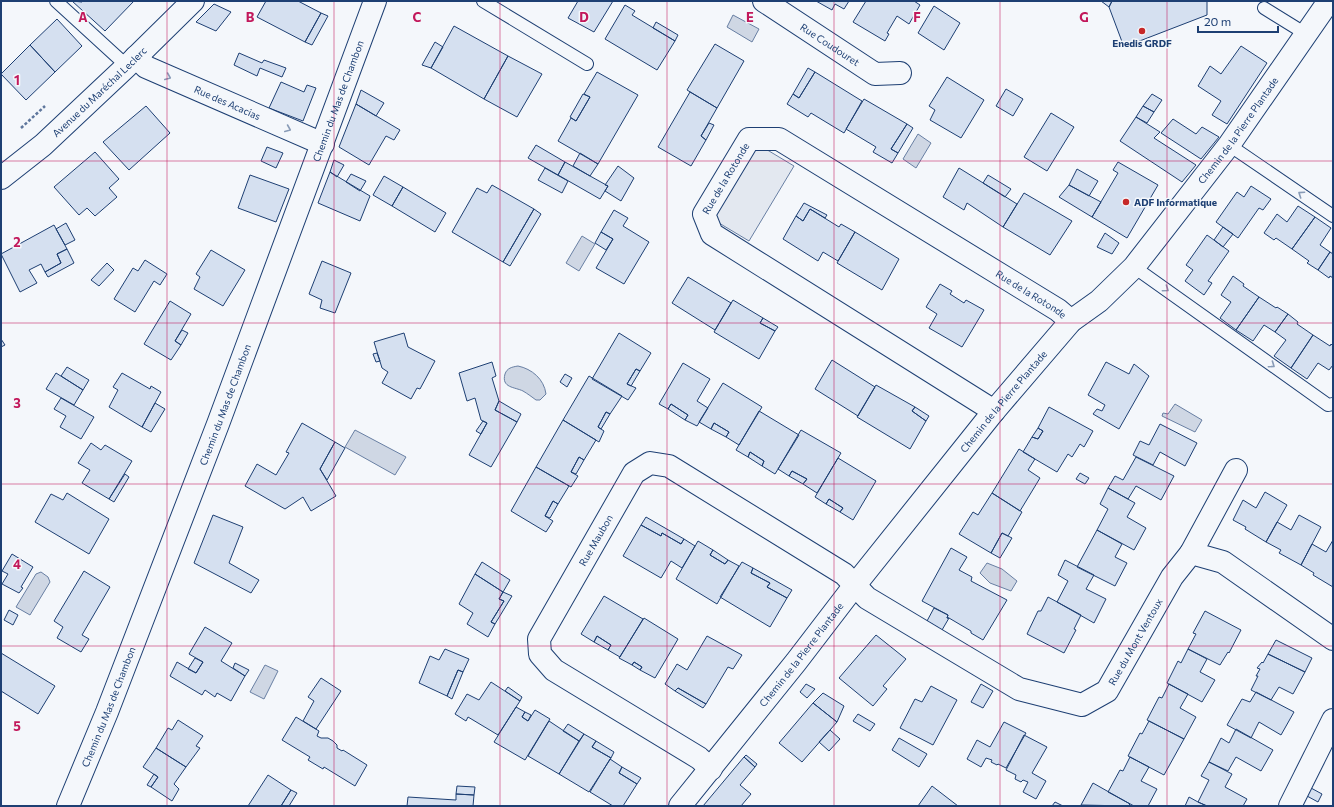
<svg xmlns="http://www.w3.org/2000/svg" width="1334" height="807" font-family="Commissioner,sans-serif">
<rect width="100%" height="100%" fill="#f4f7fb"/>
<path fill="#e3e8f0" stroke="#687fa3" d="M749 139 794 166 749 241 704 214Z"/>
<path fill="#cfd7e4" stroke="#687fa3" d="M733 15 759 29 752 42 727 27Z
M918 134 931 143 916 168 903 159Z
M582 236 595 244 579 271 566 263Z
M518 366C532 369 544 379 546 394L540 400H536C532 397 528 394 523 391 515 387 501 388 505 374 507 368 512 367 518 366Z
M1175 404 1202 420 1195 432 1162 416 1163 413 1168 414Z
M355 430 406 457 395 475 345 447Z
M987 563 1002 569 1017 581 1011 591 990 583 980 573Z
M41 572 48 577 50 582 30 615 16 607 36 574Z
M265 665 278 671 264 699 250 692Z"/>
<path fill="#d5e0f0" stroke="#1d3f73" d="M72 1 82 2 83 1H134L105 31Z
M266 1H298L321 13 305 42 257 17Z
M578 1H613L594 32 568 18Z
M816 1H849L844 9 835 4 832 10Z
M866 1H914L920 5 909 24 897 16 887 33 889 34 885 41 853 22Z
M1101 1H1112L1109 7Z
M1112 1H1207V15L1124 47 1109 7Z
M214 4 231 12 216 31 196 22Z
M625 5 635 11 632 15 675 41 657 70 605 39Z
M934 6 960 23 944 50 918 33Z
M321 13 328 16 312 45 305 42Z
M57 19 82 46 55 72 30 45Z
M656 22 678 35 675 41 653 28Z
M454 26 508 56 484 99 431 68Z
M435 42 443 47 431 68 422 65Z
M715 44 744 61 717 108 687 90Z
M30 45 55 72 26 100 1 74Z
M1241 46 1267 63 1227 124 1212 115 1221 101 1198 86 1210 66 1221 74Z
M239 53 262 63 264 60 286 68 282 77 260 68 257 76 234 65Z
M508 56 542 74 517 117 484 99Z
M808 68 815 72 799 98 793 94Z
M597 72 638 95 598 164 558 141 571 118 576 121 590 97 584 94Z
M815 72 862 101 844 133 811 113 808 117 787 104 793 94 799 98Z
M947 77 984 100 961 138 930 120 935 110 929 106Z
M281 82 304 92 307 85 316 88 303 121 269 108Z
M1006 89 1023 99 1013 116 996 106Z
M361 90 384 103 376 116 356 104Z
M690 92 717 108 701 136 706 140 691 166 658 147Z
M583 94 590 97 576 121 570 117Z
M1152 94 1162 100 1154 112 1143 106Z
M864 99 907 124 891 149 898 153 892 163 873 152 876 147 846 129Z
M356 104 400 130 394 140 386 136 369 165 339 147Z
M146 106 170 133 129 170 103 142Z
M1143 106 1154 112 1147 123 1136 117Z
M1051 113 1074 127 1047 171 1024 157Z
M1136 117 1160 132 1154 138 1196 165 1182 182 1120 141Z
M1173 119 1196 134 1202 127 1219 137 1201 159 1161 133Z
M709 123 714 125 706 140 701 136Z
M907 124 913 128 898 153 891 149Z
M536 145 565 162 558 175 528 158Z
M267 147 283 153 276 168 261 161Z
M95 152 119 179 109 188 117 197 95 216 87 208 79 215 54 187Z
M580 153 598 164 590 176 573 166Z
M334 160 344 165 337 177 330 172Z
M565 162 608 186 600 199 558 175Z
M1118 162 1158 185 1127 238 1092 217 1118 173 1113 170Z
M618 166 634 178 621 201 605 191 608 186 605 185Z
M545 168 568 181 562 193 538 180Z
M959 168 1017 204 1003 227 967 203 964 210 943 197Z
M1077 169 1098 181 1089 196 1069 185Z
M330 172 370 196 360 221 318 203Z
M351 174 366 181 360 191 346 182Z
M250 175 289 189 276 222 238 208Z
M988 175 1011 189 1005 197 983 183Z
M384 176 403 187 392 206 373 195Z
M492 185 534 209 503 262 452 232 477 188 487 193Z
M1069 185 1101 202 1092 217 1059 197Z
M1251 186 1271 199 1263 210 1259 208 1238 238 1216 222 1237 192 1244 197Z
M403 187 446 213 435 232 392 206Z
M1024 193 1072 221 1050 255 1003 227Z
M804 203 827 215 825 218 810 209 803 221 796 216Z
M1298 206 1315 217 1292 249 1276 238 1274 240 1264 233 1277 214 1287 222Z
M534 209 541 214 510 266 503 262Z
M810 209 839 227 841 224 855 232 838 261 823 252 818 261 783 239 796 216 803 221Z
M614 210 628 218 623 226 649 242 624 284 596 268 613 239 601 232Z
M1315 217 1331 228 1320 245 1330 252 1318 270 1307 263 1309 261 1292 249Z
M66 223 75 240 65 245 56 229Z
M54 225 67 249 57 254 61 263 45 272 41 264 29 270 37 283 20 292 1 254Z
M1223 227 1233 234 1223 247 1214 240Z
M601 232 613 239 606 250 595 243Z
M855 232 899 259 882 290 837 263Z
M1105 233 1119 243 1112 254 1097 247Z
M1207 235 1229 251 1208 281 1212 283 1204 295 1185 281 1193 270 1186 265Z
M67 249 74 263 48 277 45 272 61 263 57 254Z
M211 250 245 270 223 306 194 289 200 277 196 274Z
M1330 252 1333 254V278L1330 276 1329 278 1318 270Z
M145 260 167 274 160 285 154 281 135 312 114 299 133 268 138 271Z
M322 261 351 273 335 313 320 308 322 300 309 294Z
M107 263 114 270 99 286 91 280Z
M1233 276 1244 284 1243 286 1259 297 1236 330 1220 318 1231 302 1221 295Z
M688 277 731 303 715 330 672 303Z
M940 284 952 291 950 294 964 303 966 300 984 310 962 347 929 328 937 314 926 307Z
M1259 297 1276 308 1277 307 1288 314 1275 332 1264 325 1253 341 1236 330Z
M733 300 763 318 760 323 775 331 759 359 714 332Z
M170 301 191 314 175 341 181 345 171 360 144 344Z
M1288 314 1298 322 1297 324 1313 335 1291 368 1274 356 1286 340 1275 332Z
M763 318 778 327 775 331 760 323Z
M182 330 188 333 181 345 175 341Z
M404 333 408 347 435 361 420 389 417 388 411 399 382 383 388 372 382 368 374 342Z
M619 333 651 353 640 371 636 369 627 384 636 388 628 400 592 379Z
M1313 335 1330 346 1331 344 1333 346V365L1329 370 1318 363 1307 379 1291 368Z
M1 339 5 345 1 347Z
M377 353 380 361 376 362 373 354Z
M832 360 875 387 858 416 815 389Z
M492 362 496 376 492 378 499 401 495 410 517 422 491 467 469 455 487 423 481 420 475 398 467 401 459 373Z
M1106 362 1129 374 1134 364 1149 376 1119 429 1093 414 1097 409 1102 411 1105 405 1088 395Z
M683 363 710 379 697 401 708 408 697 426 685 420 688 415 671 404 668 409 659 404Z
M67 367 89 380 83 390 61 376Z
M636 369 640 371 631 386 627 384Z
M56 373 83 390 74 405 46 389Z
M122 373 150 389 151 386 161 392 142 427 109 407 118 390 113 387Z
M565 374 572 378 567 387 560 382Z
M589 376 622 396 610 414 606 412 598 427 604 431 599 442 563 420Z
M723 383 762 407 739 445 726 437 729 432 714 423 711 429 699 422Z
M876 385 915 407 912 411 926 421 910 449 857 417Z
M61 398 94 417 81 439 60 427 66 416 54 409Z
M499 401 521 414 517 422 495 410Z
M155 403 165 409 151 432 142 427Z
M671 404 688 415 685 420 668 409Z
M915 407 929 416 926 421 912 411Z
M1049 407 1093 431 1084 447 1080 444 1072 457 1068 454 1057 472 1023 452 1032 437 1038 439 1043 431 1038 428Z
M759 411 799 435 775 474 762 466 764 461 750 452 748 457 736 450Z
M606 412 610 414 601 429 598 427Z
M563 420 596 440 584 460 579 457 571 472 578 476 571 487 536 467Z
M483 421 487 423 481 434 476 431Z
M302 423 335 442 320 469 336 496 311 511 303 497 285 509 245 486 257 464 276 475 289 453 286 452Z
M714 423 729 432 726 437 711 429Z
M1160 424 1197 443 1185 466 1160 452 1153 465 1133 455 1140 441 1149 445Z
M1038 428 1043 431 1038 439 1032 437Z
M801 430 841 453 817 493 803 484 807 479 792 471 789 476 778 469Z
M335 442 345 448 327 480 320 469Z
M91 443 101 450 105 445 132 461 109 499 82 483 90 470 78 463Z
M1019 449 1035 459 1028 470 1040 478 1020 511 992 493Z
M750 452 764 461 762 466 748 457Z
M579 457 584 460 576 474 571 472Z
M1136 457 1174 476 1161 500 1136 486 1128 499 1108 488 1115 476 1123 480Z
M838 458 876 481 853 520 840 512 843 508 829 499 826 504 815 497Z
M536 467 569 486 558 504 553 501 545 516 553 521 546 532 511 511Z
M792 471 807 479 803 484 789 476Z
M1080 473 1089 478 1085 484 1076 479Z
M125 474 129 477 114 502 109 499Z
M1108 488 1135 503 1127 517 1146 528 1134 550 1097 530 1108 509 1100 504Z
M1265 492 1287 505 1266 542 1245 529 1246 527 1233 520 1243 500 1256 508Z
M67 493 109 519 89 554 35 522 51 494 63 500Z
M992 493 1022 512 1008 536 1002 533 991 553 959 534 973 512 978 515Z
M829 499 843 508 840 512 826 504Z
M553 501 558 504 550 518 545 516Z
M213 515 243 527 229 563 259 580 251 593 194 563Z
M1299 515 1321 527 1301 565 1279 553 1281 550 1266 542 1277 522 1291 530Z
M646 517 684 539 681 544 662 533 661 536 641 525Z
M641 525 661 536 662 533 681 544 684 539 695 546 682 568 671 561 661 578 623 556Z
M1097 530 1122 544 1115 557 1127 563 1115 586 1077 567Z
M1002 533 1012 538 1000 558 991 553Z
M1333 540V587L1313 575 1314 573 1301 565 1312 544 1326 552Z
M698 541 713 550 710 555 725 564 728 560 739 566 717 604 676 579Z
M951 548 967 557 959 570 972 577 971 581 1007 600 983 640 971 633V631L949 618H947L948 615 922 601Z
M713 550 728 560 725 564 710 555Z
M12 554 33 567 21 587 23 588 19 593 2 584 8 574 2 571Z
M1065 560 1094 575 1086 589 1106 599 1094 623 1057 602 1068 581 1058 575Z
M482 562 510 580 503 592 475 574Z
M742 562 753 568 751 573 770 583 767 587 787 598 770 627 720 597Z
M753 568 792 590 787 598 767 587 770 583 751 573Z
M84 571 110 587 82 635 89 639 81 652 57 638 63 627 54 621Z
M475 574 503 592 499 599 504 601 491 622 495 624 488 637 467 624 473 613 459 604Z
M503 592 512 596 495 624 491 622 504 601 499 599Z
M604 596 643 619 620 657 608 650 611 645 597 636 594 642 581 634Z
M1048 597 1081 615 1074 629 1076 630 1064 653 1027 634 1038 611H1041Z
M934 608 948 615 947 618H949L942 630 927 621Z
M9 610 18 615 13 625 4 620Z
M1205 611 1241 630 1229 653 1228 652 1220 665 1188 649 1196 634 1193 633Z
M644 618 678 639 655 678 640 670 642 667 634 662 632 665 619 658Z
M205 627 232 643 221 661 245 676 231 701 217 693 215 697 205 690 202 695 170 676 177 662 196 673 203 662 189 654Z
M876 635 906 659 883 686 887 689 873 706 839 678Z
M597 636 611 645 608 650 594 642Z
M707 636 742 655 733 669 728 667 706 704 678 688 675 691 665 684 677 664 687 670Z
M1276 640 1312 658 1305 672 1268 654Z
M445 649 469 659 463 672 458 670 447 696 419 683 430 656 439 660Z
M1188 649 1207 659 1200 672 1215 680 1202 702 1167 683 1178 661 1181 663Z
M1 653 55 686 38 714 1 691Z
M1268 654 1305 672 1293 694 1279 687 1271 700 1251 690 1258 676H1256L1260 669 1257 668 1262 662 1263 663Z
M195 658 203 662 196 673 188 669Z
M634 662 642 667 640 670 632 665Z
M235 663 249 670 245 676 233 668Z
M458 670 463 672 452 699 447 696Z
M321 678 341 691 316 729 303 721 314 701 308 697Z
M491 682 520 701 498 735 468 717 466 721 455 714 467 694 479 700Z
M806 684 815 689 807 698 800 692Z
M981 684 993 691 983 708 971 702Z
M1169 684 1188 694 1180 708 1196 717 1184 739 1147 720 1159 697 1162 698Z
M931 686 957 700 933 745 900 728 915 699 922 702Z
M508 687 522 697 520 701 505 691Z
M678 688 706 704 703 708 675 691Z
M1256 692 1294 712 1281 735 1259 722 1251 738 1227 725 1242 699 1250 702Z
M823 693 844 706 837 722 813 703Z
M813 703 837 722 802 762 779 743Z
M516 707 525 712 522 717 528 721 535 710 550 719 525 760 494 742Z
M525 712 531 715 528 721 522 717Z
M858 714 875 724 870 731 853 721Z
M296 717 319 731 317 736 321 738H328L333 741 337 745V748L342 751 343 750 367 765 355 786 324 767 323 769 308 760 310 757 282 740Z
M178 720 203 736 196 746 200 748 186 767 156 748 168 728 172 730Z
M549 721 579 741 559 774 528 756Z
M1149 721 1184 739 1164 775 1128 756 1140 733 1142 734Z
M1004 722 1026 733 1006 768 998 764 997 765 991 762 992 760 986 758 981 767 967 759 977 740 990 747Z
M568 724 584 734 579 741 563 731Z
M1236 729 1273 750 1261 771 1236 757 1228 771 1209 762 1221 738 1229 743Z
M830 730 840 739 829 751 819 742Z
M584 734 596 741 592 747 611 758 589 792 559 774Z
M1024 735 1047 747 1032 773 1046 781 1036 799 1023 792 1028 782 1023 780 1021 782 1015 779 1016 775 1006 770Z
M899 738 927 754 919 767 892 750Z
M596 741 614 752 611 758 592 747Z
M156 748 186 767 174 784 179 789 172 801 151 787 158 777 143 767Z
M746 755 757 764 755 767 744 757Z
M744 757 755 767 740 785 751 794 741 806H703Z
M1130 757 1149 767 1141 781 1157 789 1148 806H1134L1108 792 1120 770 1123 771Z
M610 759 622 767 619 773 637 784 623 806H613L590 792Z
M1209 762 1232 774 1225 787 1247 799 1243 806H1207L1198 802 1209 780 1201 776Z
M622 767 641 778 637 784 619 773Z
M154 774 158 777 151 787 147 785Z
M268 775 291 790 281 806H248Z
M1093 783 1130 804 1128 806 1081 805Z
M457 786 475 787 474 795 456 794Z
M932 786 958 806H918Z
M1311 788 1322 794 1318 802 1307 796Z
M291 790 297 793 289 806H281Z
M456 794 474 795 473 806H407L408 797 456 800Z
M1189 797 1198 802 1207 806H1185Z
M1055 802 1063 806H1052Z"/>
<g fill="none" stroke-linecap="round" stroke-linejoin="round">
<g stroke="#1d3f73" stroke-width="14">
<path id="lane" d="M56 1 127 66
M483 1 587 64
M1264 8 1306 34
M1229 145 1333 216
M1134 267 1328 405 1333 404"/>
</g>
<g stroke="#1d3f73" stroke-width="24">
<g id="street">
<path id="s1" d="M764 1 875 74 900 73"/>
<path id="s2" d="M136 57 146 67 323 144"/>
<path id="s3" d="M994 411 712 234 704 214 749 139H779L1058 310 1071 321"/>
<path d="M1191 553 1236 470"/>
<path id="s4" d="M711 769 699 758 554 670 540 654 539 639 634 473 650 463 669 466 844 574 867 598 1019 689 1082 705 1107 691 1172 577 1191 553 1223 562 1333 639"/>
<path id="s5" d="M68 806 107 712 218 424 375 1"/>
<path id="s6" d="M680 806 796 662 855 585 994 411 1071 321 1099 301 1134 267 1229 145 1329 1"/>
<path d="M1290 806 1333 720"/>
</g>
</g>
<g stroke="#1d3f73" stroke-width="24">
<g id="secondary">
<path id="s7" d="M1 178 43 145 127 66 193 1"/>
</g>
</g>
<path stroke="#5e769c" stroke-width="2.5" stroke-dasharray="3 2" stroke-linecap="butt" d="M21 128 45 106"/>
<use href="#lane" stroke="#f4f7fb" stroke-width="12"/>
<use href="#street" stroke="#f4f7fb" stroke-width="22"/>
<use href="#secondary" stroke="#f4f7fb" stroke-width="22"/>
</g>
<defs><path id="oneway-chevron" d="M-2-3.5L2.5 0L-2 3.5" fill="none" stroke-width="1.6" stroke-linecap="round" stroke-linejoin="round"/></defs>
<g stroke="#889bb7">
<use href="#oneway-chevron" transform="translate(168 77) rotate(23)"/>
<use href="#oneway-chevron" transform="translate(288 129) rotate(23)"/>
<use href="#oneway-chevron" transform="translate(1301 194) rotate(-146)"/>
<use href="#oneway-chevron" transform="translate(1166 289) rotate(35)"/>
<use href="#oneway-chevron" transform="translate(1272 365) rotate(35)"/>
</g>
<path fill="none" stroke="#c2185b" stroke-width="1" stroke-opacity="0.55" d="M167 1V806M334 1V806M500 1V806M667 1V806M834 1V806M1000 1V806M1167 1V806M1 161H1333M1 323H1333M1 484H1333M1 646H1333"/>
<g fill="#c62828" stroke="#f4f7fb" stroke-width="1.5">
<circle cx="1142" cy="31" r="4"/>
<circle cx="1126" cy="202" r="4"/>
</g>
<g text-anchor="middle" stroke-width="3" stroke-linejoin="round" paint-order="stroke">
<g font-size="10" font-weight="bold" fill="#1d3f73" stroke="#f4f7fb">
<text x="1142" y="47">Enedis GRDF</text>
<text x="1134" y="206" text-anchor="start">ADF Informatique</text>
</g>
<g font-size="10" fill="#1d3f73" stroke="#f4f7fb">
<text dy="4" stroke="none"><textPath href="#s1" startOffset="79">Rue Coudouret</textPath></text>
<text dy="4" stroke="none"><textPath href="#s7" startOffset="131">Avenue du Maréchal Leclerc</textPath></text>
<text dy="4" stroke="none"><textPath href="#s5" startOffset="755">Chemin du Mas de Chambon</textPath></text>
<text dy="4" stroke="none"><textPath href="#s2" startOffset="103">Rue des Acacias</textPath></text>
<text dy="4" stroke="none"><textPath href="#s6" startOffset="878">Chemin de la Pierre Plantade</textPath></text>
<text dy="4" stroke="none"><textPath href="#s3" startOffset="396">Rue de la Rotonde</textPath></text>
<text dy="4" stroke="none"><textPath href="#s3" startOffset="768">Rue de la Rotonde</textPath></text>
<text dy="4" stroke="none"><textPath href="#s6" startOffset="518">Chemin de la Pierre Plantade</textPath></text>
<text dy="4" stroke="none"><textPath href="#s5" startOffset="431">Chemin du Mas de Chambon</textPath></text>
<text dy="4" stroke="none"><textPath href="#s4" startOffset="336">Rue Maubon</textPath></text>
<text dy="4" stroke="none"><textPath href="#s4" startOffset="1018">Rue du Mont Ventoux</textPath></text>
<text dy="4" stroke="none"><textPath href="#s6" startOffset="194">Chemin de la Pierre Plantade</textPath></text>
<text dy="4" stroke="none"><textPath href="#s5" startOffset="107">Chemin du Mas de Chambon</textPath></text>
</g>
</g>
<g font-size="13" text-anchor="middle" font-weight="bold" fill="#c2185b" stroke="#f4f7fb" stroke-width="3" stroke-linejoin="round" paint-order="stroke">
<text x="83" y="22">A</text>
<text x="250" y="22">B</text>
<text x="417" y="22">C</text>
<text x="584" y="22">D</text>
<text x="750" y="22">E</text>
<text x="917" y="22">F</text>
<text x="1084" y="22">G</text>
<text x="17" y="85">1</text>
<text x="17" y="247">2</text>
<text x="17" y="408">3</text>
<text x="17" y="569">4</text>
<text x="17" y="731">5</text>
</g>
<rect width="1334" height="807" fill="none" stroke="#1d3f73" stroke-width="4"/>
<path d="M1198 26v6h80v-6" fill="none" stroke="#1d3f73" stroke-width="2"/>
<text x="1204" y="26" font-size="12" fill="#1d3f73" stroke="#f4f7fb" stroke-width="3" paint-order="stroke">20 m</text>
</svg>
